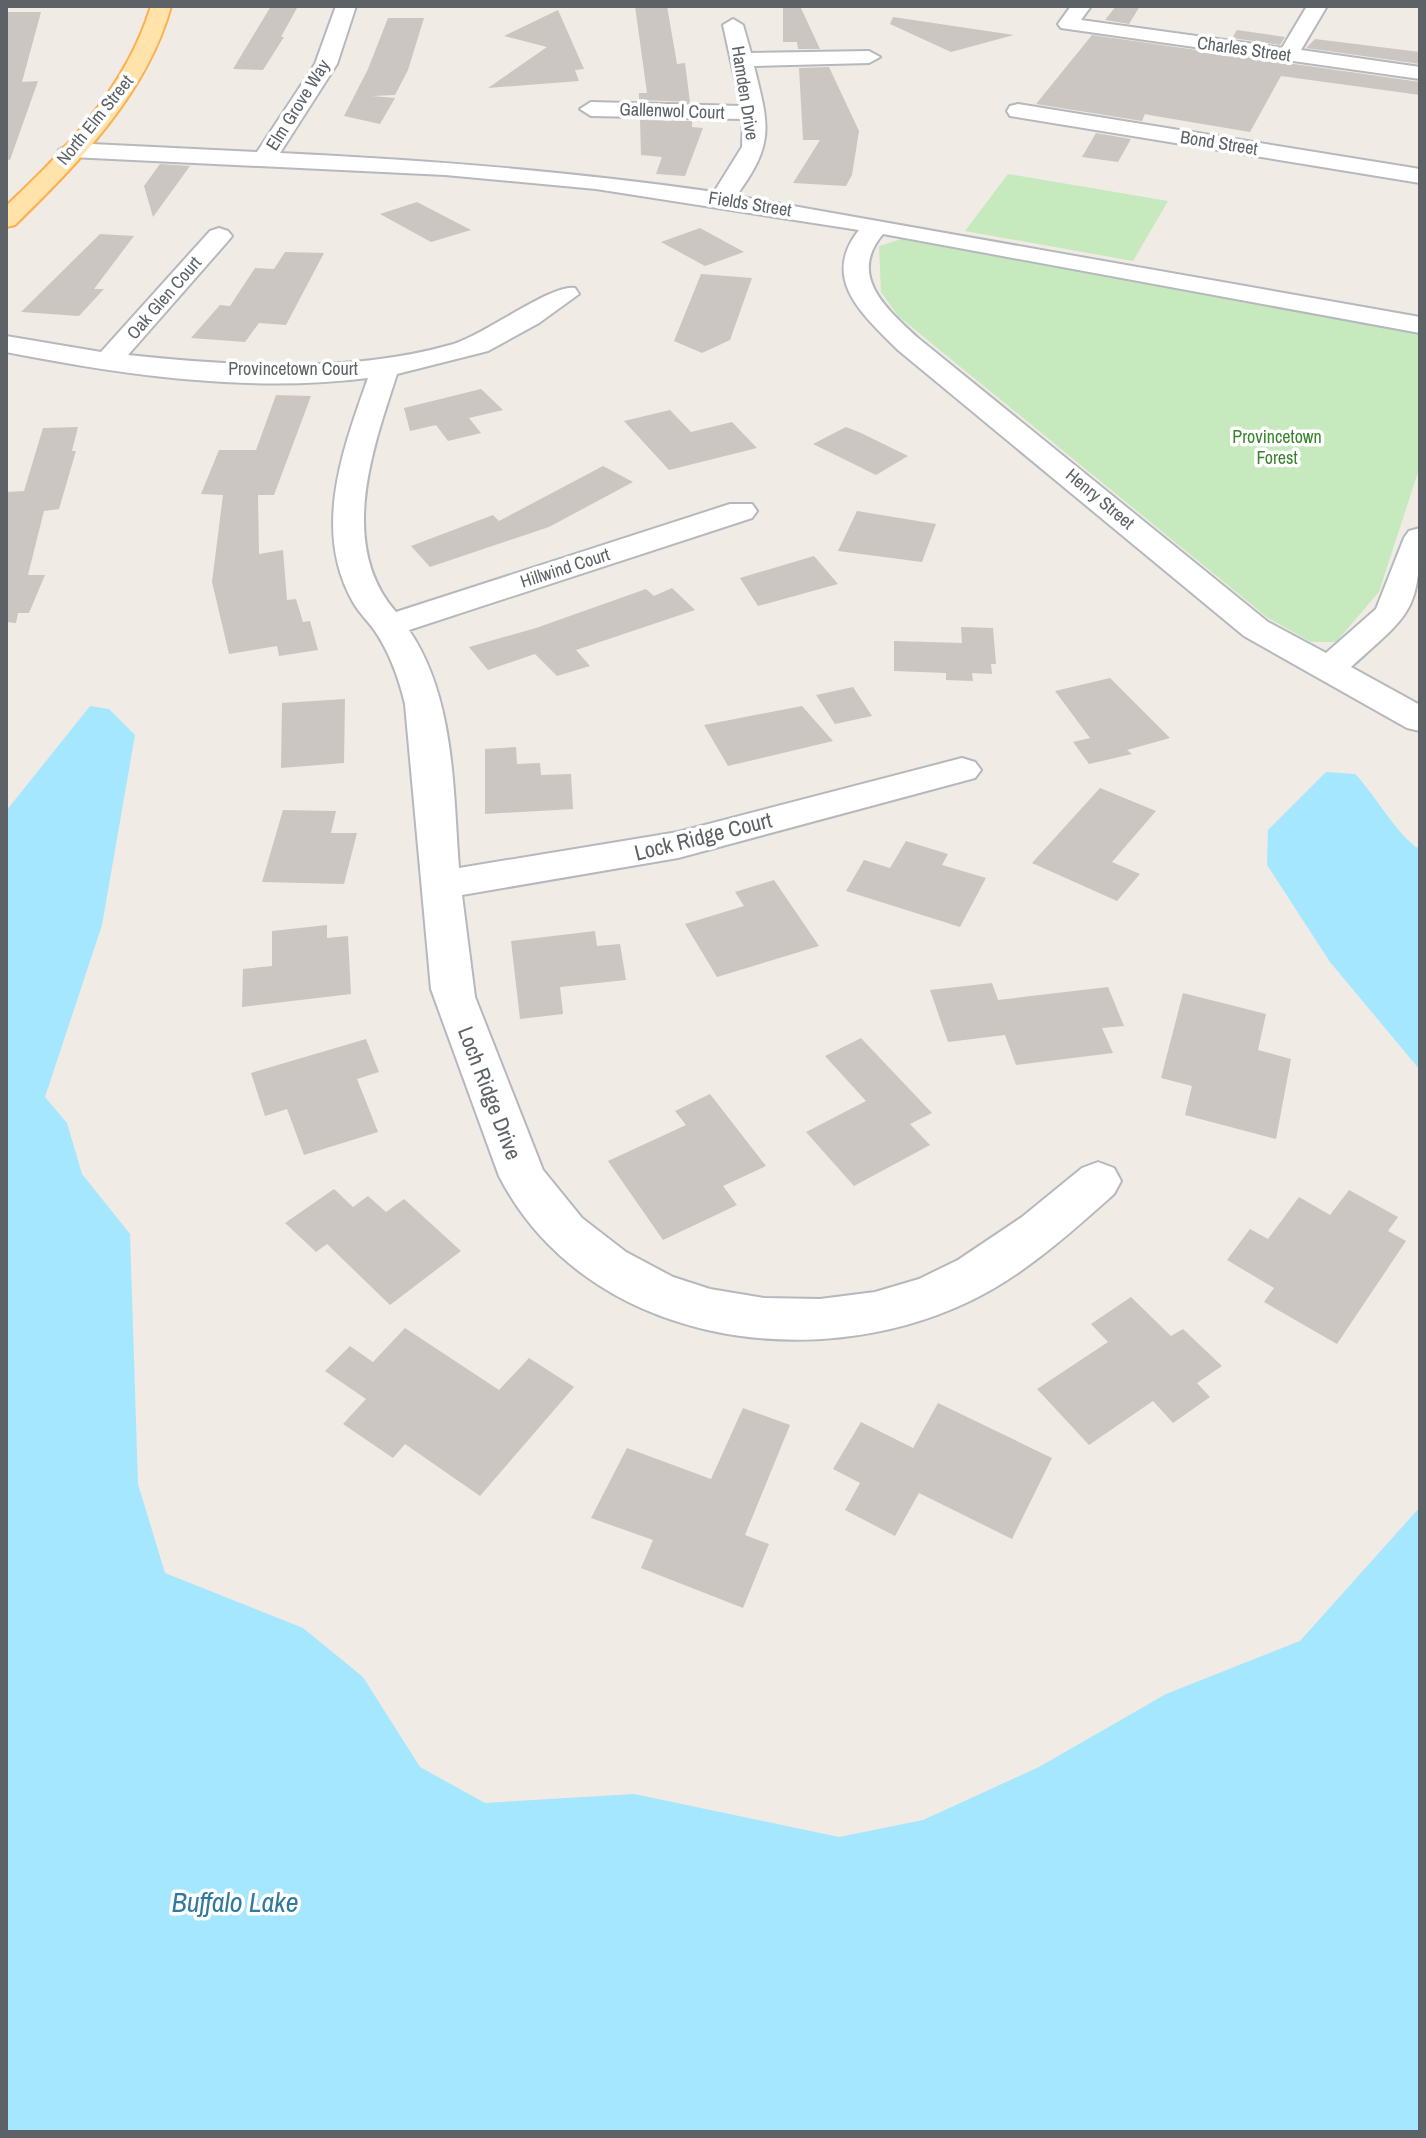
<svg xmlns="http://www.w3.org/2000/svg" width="1426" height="2138" font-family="'Archivo Narrow',sans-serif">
<rect width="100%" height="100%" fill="#f0ebe4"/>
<path fill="#c6e9be" d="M1008 174 1168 201 1133 261 965 231Z
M905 238 1420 334V466L1379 592 1336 642H1311L1268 618 898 316 881 292 879 246Z"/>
<path fill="#a5e7ff" d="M90 706 109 709 135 735 102 925 45 1097 67 1123 82 1174 130 1234 138 1484 165 1573 303 1628 363 1677 420 1767 485 1803 634 1794 839 1837 923 1820 1039 1767 1166 1694 1300 1641 1420 1507V2132H6V811Z
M1326 772 1355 774C1374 793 1400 840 1420 849V1070L1330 962 1267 865 1268 830Z"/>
<path fill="#cbc6c1" d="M271 6H298L281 37H284L263 70 233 69Z
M635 6H667L677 64 685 63 690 102 639 100V93H647Z
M783 6H800L820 49H798L797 42H783Z
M1116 6H1140L1129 24 1105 20Z
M558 10 584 69 575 70 579 81 488 88 547 47 504 36Z
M6 12H41L22 82 38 81 10 160 6 159Z
M893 17 1014 35 951 52 890 24Z
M388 18H424L408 70 395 95 372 96 395 98 380 124 344 116 368 69Z
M1237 30 1285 37 1280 45 1232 38Z
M1092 35 1420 82V95L1281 76 1250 132 1149 115 1145 114 1142 121 1036 104Z
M1315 39 1420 52V64L1306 48Z
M829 67 859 131 852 175 846 186 793 183 820 140H803L799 68Z
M640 120 692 121V127L703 128 685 176 656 174 662 157 641 155Z
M1096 133 1131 139 1118 162 1082 157Z
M160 164 190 166 153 217 144 186Z
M417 202 471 230 431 242 380 214Z
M700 228 744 252 705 266 661 242Z
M100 234 134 236 94 289H104L79 316 21 312Z
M285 252 324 253 286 325 259 323 245 342 191 338 220 305 230 306 255 268 274 269Z
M701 274 752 278 730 340 702 353 674 341Z
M481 389 503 410 469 418 481 433 448 441 436 425 410 431 404 408Z
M276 395 311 396 274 495H258L259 554 283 550 287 600 296 599 303 622 310 621 318 650 279 656 277 646 229 654 212 582 223 495 201 494 219 450H256Z
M670 410 691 432 732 422 757 448 669 470 624 421Z
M78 427 72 451H76L59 509 44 511 28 575H45L29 613H18L16 623 6 622V492L24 491 43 428Z
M846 427 861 433 908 456 876 475 813 444Z
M603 466 633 482 549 527 430 567 411 546 493 515 499 521Z
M857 511 936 524 922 562 838 551Z
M814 556 838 584 758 606 740 578Z
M672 588 695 610 576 650 590 666 557 676 535 654 488 670 469 647 536 628 646 589 654 596Z
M961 627 993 628 996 664H991L992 674 972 673 973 681 946 680V673L894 671V641L962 643Z
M1110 678 1170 738 1127 750 1132 754 1089 764 1073 742 1090 738 1055 691Z
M853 687 872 716 835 724 816 695Z
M345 699 344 763 281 768 282 703Z
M802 706 833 741 728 766 704 725Z
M516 747 517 764 540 763 541 775 571 774 573 809 485 814V749Z
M1100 788 1156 811 1112 862 1140 874 1117 901 1032 863Z
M283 810 336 811 331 833H357L344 884 262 882Z
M906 841 948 854 942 865 986 878 960 927 846 891 864 860 890 868Z
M774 880 819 946 717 977 685 924 744 906 735 892Z
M327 925V938L348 936 351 994 242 1007 243 969 272 966V931Z
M595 931 597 946 620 944 626 980 560 987 563 1014 520 1019 511 941Z
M992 983 998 1000 1108 987 1124 1026 1102 1028 1113 1053 1016 1065 1005 1035 948 1042 930 990Z
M1183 993 1266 1014 1258 1050 1291 1059 1276 1139 1185 1115 1192 1086 1161 1078Z
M861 1038 932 1113 910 1124 930 1145 854 1186 806 1132 866 1101 825 1056Z
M366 1039 379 1072 357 1079 378 1132 304 1155 287 1109 265 1116 251 1073Z
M710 1094 766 1166 723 1186 737 1205 663 1240 608 1161 686 1125 675 1111Z
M334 1189 353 1207 368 1196 386 1212 404 1199 461 1251 390 1305 327 1244 316 1252 285 1223Z
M1349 1190 1398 1217 1388 1231 1406 1241 1337 1344 1264 1302 1274 1288 1227 1260 1250 1229 1268 1239 1299 1197 1330 1215Z
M1131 1297 1171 1336 1183 1329 1222 1366 1197 1383 1210 1397 1173 1423 1153 1401 1089 1445 1037 1389 1108 1342 1091 1324Z
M405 1328 499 1390 529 1358 574 1387 480 1496 405 1444 393 1458 343 1424 366 1399 325 1371 350 1346 373 1362Z
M938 1403 1052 1458 1012 1539 919 1493 895 1536 845 1510 860 1483 833 1469 861 1422 913 1448Z
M743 1408 790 1425 745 1535 769 1544 743 1608 641 1568 653 1540 591 1518 627 1448 711 1479Z"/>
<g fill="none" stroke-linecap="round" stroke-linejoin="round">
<g stroke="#b5b8bc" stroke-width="4">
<path id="minor" d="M336 6H356L337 64 280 153C426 160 569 171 714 192L742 147 743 119 591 116 580 109 591 102 741 106 723 25 733 19 743 25 751 53 869 51 880 57 869 63 754 66C769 127 775 143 736 196L1420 317V333L883 234C847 276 887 309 918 338L1268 622 1326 653 1376 609 1404 538 1409 531 1420 528C1420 612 1411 613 1351 667L1420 705V731L1407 728 1244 636 898 350C863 315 820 279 859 230L596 189 445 175 71 157 59 150 71 143 257 152 315 64Z
M1071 6H1091L1081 20 1282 48 1307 6H1327L1301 50 1420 67V79L1061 28 1058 24Z
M1018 104 1420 169V183L1010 116 1007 111 1010 106Z
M219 228 228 231 232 236 228 241 128 355C234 366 346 374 450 345 482 337 552 283 575 288L579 294 539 323 488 351 397 374C373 448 337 545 396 612L730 504H752L757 511 752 518 409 630C455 698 453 789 459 868L678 832 962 758 975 762 981 770 975 778 678 858 462 895 475 997 543 1170 582 1218 626 1252 673 1277 710 1289 764 1298 820 1299 875 1292 919 1279 958 1260 1022 1217 1082 1168 1098 1162 1114 1168 1121 1181 1114 1194C1069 1234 1023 1276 968 1302 810 1377 585 1343 499 1176L431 989 405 704C399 679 390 653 375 631 368 621 359 613 353 602 312 530 343 449 368 378 249 393 123 375 6 352V336L101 352 210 231Z"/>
</g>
<g stroke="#feaf4f" stroke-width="4">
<path id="major" d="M151 6H171C147 94 78 163 15 225L6 227V206C66 150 127 86 151 6Z"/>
</g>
<use href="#minor" fill="#fff" fill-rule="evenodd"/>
<use href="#major" fill="#ffe3aa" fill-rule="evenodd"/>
</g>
<g text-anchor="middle" stroke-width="7" stroke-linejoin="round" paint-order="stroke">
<g font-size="18" fill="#5c6266" stroke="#fff">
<text transform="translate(1244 49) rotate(8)" y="6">Charles Street</text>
<text transform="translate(745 93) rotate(81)" y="6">Hamden Drive</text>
<text transform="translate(298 105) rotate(-58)" y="6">Elm Grove Way</text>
<text transform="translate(672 111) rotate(2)" y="6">Gallenwol Court</text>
<text transform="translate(95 120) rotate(-51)" y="6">North Elm Street</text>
<text transform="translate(1219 143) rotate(9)" y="6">Bond Street</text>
<text transform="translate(750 204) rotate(9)" y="6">Fields Street</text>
<text transform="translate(164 298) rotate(-49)" y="6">Oak Glen Court</text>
<text x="293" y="375">Provincetown Court</text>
<text transform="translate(1100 499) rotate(40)" y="6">Henry Street</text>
<text transform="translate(565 568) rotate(-18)" y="6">Hillwind Court</text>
</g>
<g font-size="18" fill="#38842d" stroke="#fff">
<text x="1277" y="443">Provincetown<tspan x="1277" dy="21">Forest</tspan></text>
</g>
<g font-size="22" fill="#5c6266" stroke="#fff">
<text transform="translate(703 836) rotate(-14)" y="8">Lock Ridge Court</text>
<text transform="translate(490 1093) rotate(69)" y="8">Loch Ridge Drive</text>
</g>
<g font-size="28" font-style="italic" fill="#31799f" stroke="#fff">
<text x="235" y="1912">Buffalo Lake</text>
</g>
</g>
<rect width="1426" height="2138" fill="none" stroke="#5c6266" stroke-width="16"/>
</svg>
